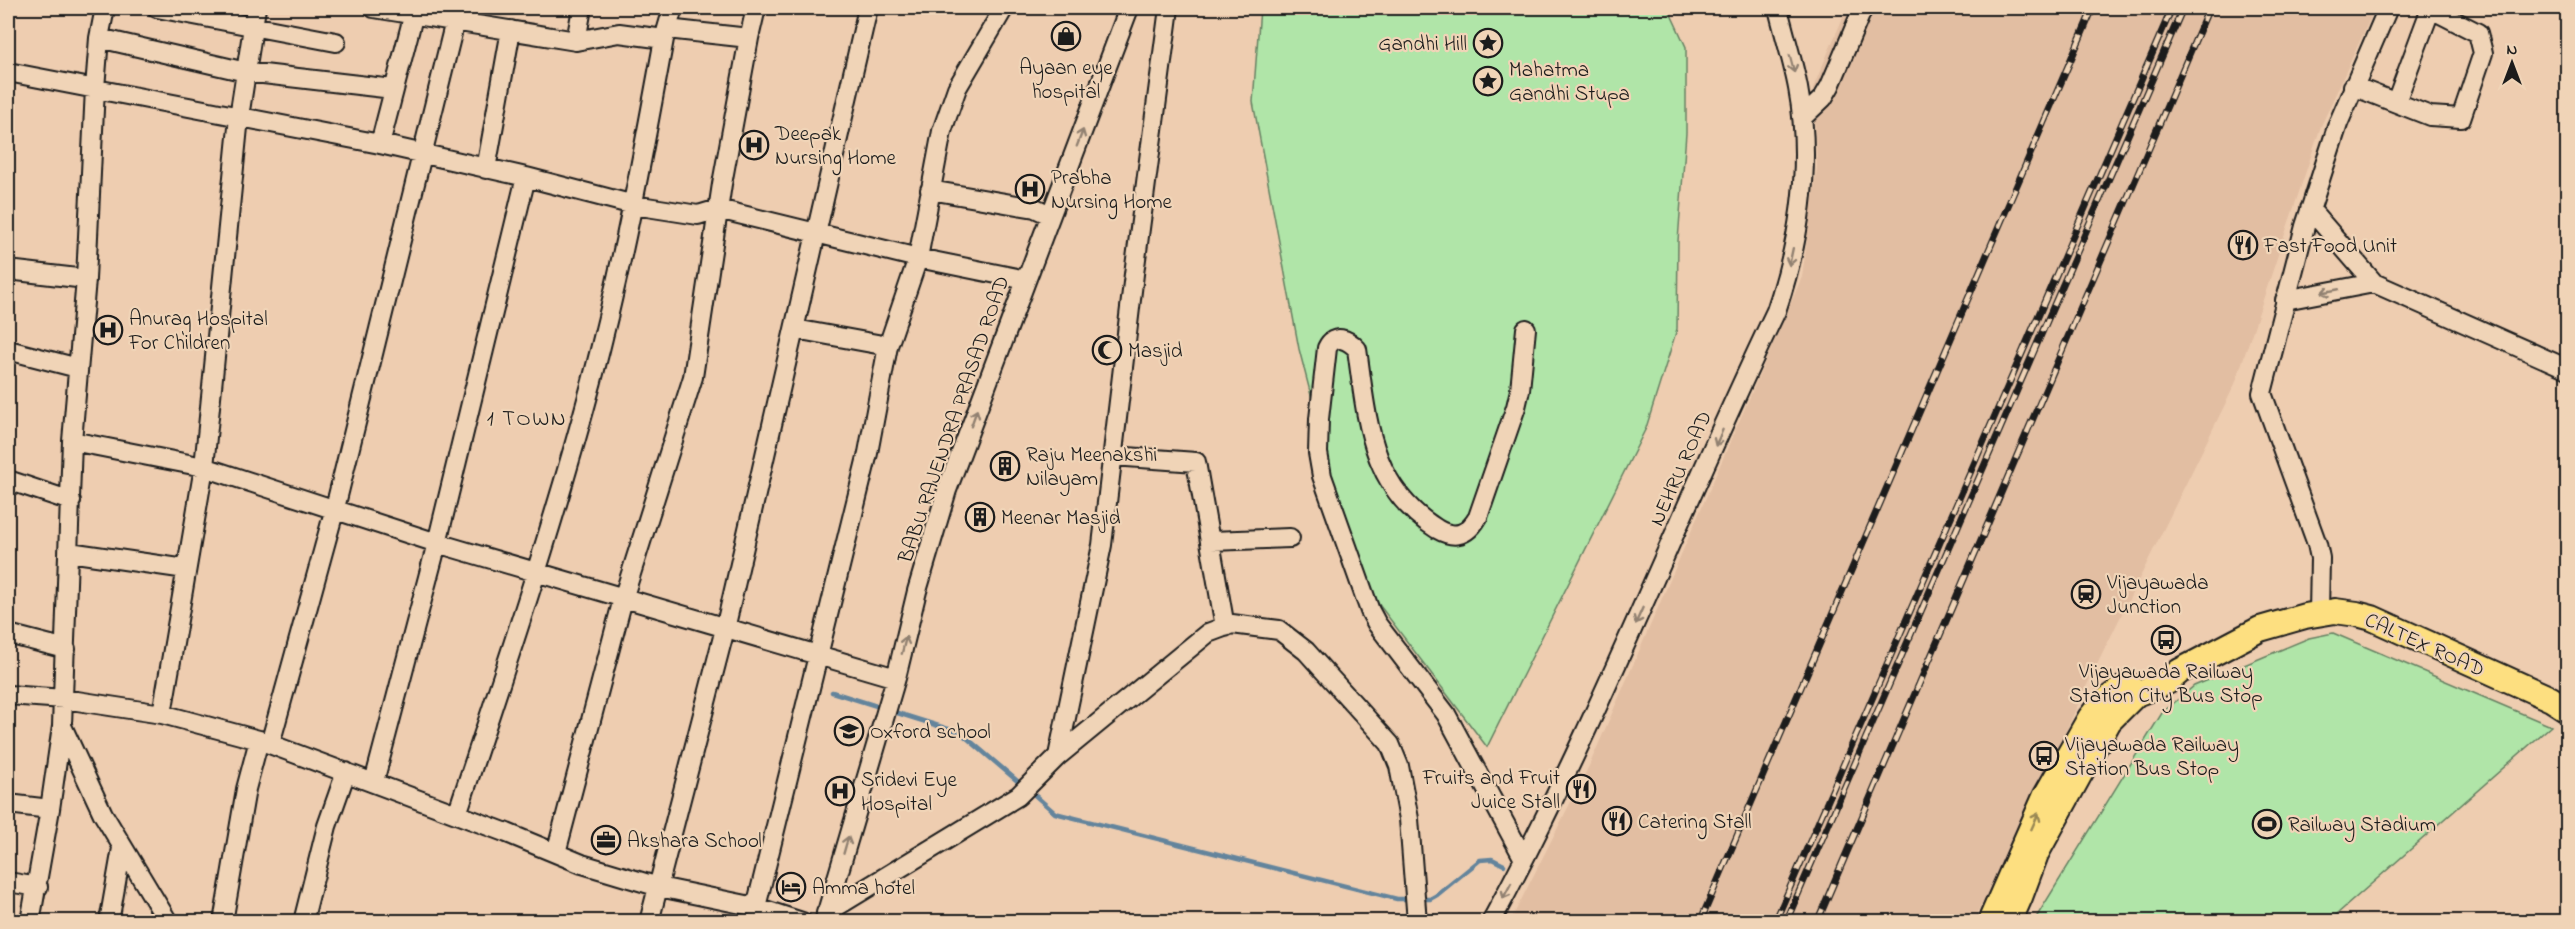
<svg xmlns="http://www.w3.org/2000/svg" width="2575" height="929" font-family="'Indie Flower',sans-serif">
<rect width="100%" height="100%" fill="#eecdb0"/>
<filter id="ink" filterUnits="userSpaceOnUse"><feTurbulence type="fractalNoise" baseFrequency=".0167" numOctaves="2"/><feDisplacementMap in="SourceGraphic" scale="12" xChannelSelector="R" yChannelSelector="G"/><feConvolveMatrix kernelMatrix="1 2 1 2 8 2 1 2 1" color-interpolation-filters="sRGB"/></filter>
<g filter="url(#ink)">
<path fill="#e2bea2" d="M1847 8H2375L2321 126 2235 384 2085 689 2008 859 1972 921 1510 922 1589 766 1802 277 1817 167 1813 88Z"/>
<path fill="#b0e5a8" stroke="#668062" stroke-width="1.5" d="M1260 8H1668L1686 47V133L1678 241 1677 329 1646 428 1487 747 1358 577 1299 349 1253 102Z
M2333 633 2551 726 2329 921H2034L2162 713 2194 686 2309 638Z"/>
<g fill="none" stroke-linecap="round" stroke-linejoin="round">
<path stroke="#63849c" stroke-width="4.5" d="M832 692 883 708
M891 711 961 733 1022 785
M1029 790 1055 813 1397 899H1412
M1421 899H1430L1437 895 1480 860 1492 859 1504 865"/>
<g stroke="#1c1c1c" stroke-width="22">
<path id="minor" d="M157 8 336 42
M374 8 576 41 619 33 664 39 673 8
M667 29 749 38 756 8
M99 38 246 72 393 89
M576 41 582 8
M8 72 380 144 526 177 634 205 698 215 718 209 918 258 1026 280
M2353 86 2430 116 2461 118 2483 53 2478 33 2429 8
M2396 102 2431 8
M1802 118 1823 98 1830 86 1863 8
M380 144 414 13
M486 169 511 30
M930 190 1035 208 1050 215
M2310 209 2374 283 2568 369
M8 270 86 279
M2285 300 2374 283
M795 329 888 346
M8 350 78 368
M72 441 204 467 437 543 896 678
M1113 456 1196 462 1225 627
M8 480 71 501
M1211 541 1290 538
M69 552 186 569
M2319 613 2320 558 2317 544 2262 393 2305 226 2338 124 2388 8
M8 634 66 649
M8 695 64 699 162 714 259 740 507 833 582 864 659 887 756 907 802 922
M162 714 204 467 239 117 256 8
M62 726 103 814 168 922
M270 744 335 508 455 21
M1058 756 1102 545 1134 274 1169 8
M374 782 437 543 526 177
M8 804 50 809
M457 814C505 670 553 527 592 381 622 268 643 154 664 39
M556 853 623 599 693 377 722 184 749 38
M1524 859 1446 714 1377 624 1370 611 1322 476 1318 453 1319 419 1327 348C1334 333 1348 339 1357 349 1367 420 1370 487 1437 529 1456 540 1468 534 1478 517L1516 407 1520 390 1526 329
M8 882 38 887
M756 907 868 453 888 346 918 258 942 131 957 88 1004 8
M826 913 1018 796 1058 756 1208 633 1232 624 1279 630 1306 651 1390 744 1399 766 1409 819 1417 922
M30 922 50 809 62 726 72 441 86 279 95 88 99 38 105 8
M109 922 122 848
M223 922 246 789 259 740
M303 922 327 826 346 772
M649 922 725 629 868 8
M824 922 896 678 917 591 947 490 1129 8
M1491 922C1598 724 1679 513 1776 311 1800 240 1812 163 1798 88 1793 61 1784 34 1778 8"/>
</g>
<g stroke="#1c1c1c" stroke-width="28">
<path id="major" d="M1990 922 2045 797 2090 718 2101 704 2128 684
M2009 922 2020 897 2036 854 2109 721 2136 694 2167 682 2180 671 2260 629 2305 616 2335 611 2357 614 2372 618 2551 699 2568 710"/>
</g>
<use href="#minor" stroke="#f0d4b7" stroke-width="18"/>
<use href="#major" stroke="#fddf80" stroke-width="24"/>
<g stroke="#1c1c1c" stroke-width="7">
<path id="rail" d="M1700 922 2093 8
M1775 922 2172 8
M1786 922 2183 8
M1817 922 2209 8"/>
</g>
<use href="#rail" stroke="#f0d4b7" stroke-width="4.5" stroke-dasharray="14" stroke-linecap="butt"/>
</g>
<defs><path id="oneway-shaft" d="M-6 0H5M1.5-3L5.5 0L1.5 3" fill="none" stroke-width="1.6" stroke-linecap="round" stroke-linejoin="round" transform="scale(1.5)"/></defs>
<g stroke="#918171">
<use href="#oneway-shaft" transform="translate(1792 64) rotate(75)"/>
<use href="#oneway-shaft" transform="translate(1080 138) rotate(-69)"/>
<use href="#oneway-shaft" transform="translate(1791 257) rotate(102)"/>
<use href="#oneway-shaft" transform="translate(2330 291) rotate(169)"/>
<use href="#oneway-shaft" transform="translate(974 418) rotate(-70)"/>
<use href="#oneway-shaft" transform="translate(1719 438) rotate(114)"/>
<use href="#oneway-shaft" transform="translate(1639 616) rotate(114)"/>
<use href="#oneway-shaft" transform="translate(904 645) rotate(-76)"/>
<use href="#oneway-shaft" transform="translate(846 845) rotate(-74)"/>
<use href="#oneway-shaft" transform="translate(1507 891) rotate(118)"/>
</g>
<use stroke="#988753" href="#oneway-shaft" transform="translate(2035 821) rotate(-66)"/>
</g>
<defs>
<g id="shop-ring" transform="scale(1.5)"><circle r="9.5" fill="#f0d4b7" stroke="#1c1c1c" stroke-width="1.5"/><path d="M-5-2.5h2.3a2.7 3.5 0 0 1 5.4 0H5L5.5 6h-11ZM-1.5-2.5h3a1.5 2.3 0 0 0-3 0Z" fill="#1c1c1c"/></g>
<g id="sight-ring" transform="scale(1.5)"><circle r="9.5" fill="#f0d4b7" stroke="#1c1c1c" stroke-width="1.5"/><path d="M0-6L1.8-2.2L6-1.7L2.9 1.2L3.7 5.4L0 3.3L-3.7 5.4L-2.9 1.2L-6-1.7L-1.8-2.2Z" fill="#1c1c1c"/></g>
<g id="hospital-ring" transform="scale(1.5)"><circle r="9.5" fill="#f0d4b7" stroke="#1c1c1c" stroke-width="1.5"/><path d="M-5-5h3v3.5h4V-5h3V5h-3V1.5h-4V5h-3Z" fill="#1c1c1c"/></g>
<g id="restaurant-ring" transform="scale(1.5)"><circle r="9.5" fill="#f0d4b7" stroke="#1c1c1c" stroke-width="1.5"/><path d="M-5-6h1v4h1v-4h1v4h1v-4h1v5L-1.5 .5V6h-2V.5L-5-1ZM5-6V6H3V1.5H1.5Q1.5-4 5-6Z" fill="#1c1c1c"/></g>
<g id="mosque-ring" transform="scale(1.5)"><circle r="9.5" fill="#f0d4b7" stroke="#1c1c1c" stroke-width="1.5"/><path d="M3.5-4.9A6 6 0 1 0 3.5 4.9A5 5 0 1 1 3.5-4.9Z" fill="#1c1c1c"/></g>
<g id="building-ring" transform="scale(1.5)"><circle r="9.5" fill="#f0d4b7" stroke="#1c1c1c" stroke-width="1.5"/><path d="M-4-6H4V6H1V3H-1V6H-4ZM-2.5-4.3h1.7v1.8h-1.7ZM.8-4.3h1.7v1.8H.8ZM-2.5-1h1.7V.8h-1.7ZM.8-1h1.7V.8H.8Z" fill="#1c1c1c"/></g>
<g id="station-ring" transform="scale(1.5)"><circle r="9.5" fill="#f0d4b7" stroke="#1c1c1c" stroke-width="1.5"/><path d="M-3-6H3Q5-6 5-4V2Q5 4 3 4L4.5 6H3L1.5 4h-3L-3 6H-4.5L-3 4Q-5 4-5 2V-4Q-5-6-3-6ZM-3.5-4v3h7v-3ZM-3.5 1v1.5H-2V1ZM2 1v1.5H3.5V1Z" fill="#1c1c1c"/></g>
<g id="bus-ring" transform="scale(1.5)"><circle r="9.5" fill="#f0d4b7" stroke="#1c1c1c" stroke-width="1.5"/><path d="M-5-6H5V4H4V6H2V4H-2V6H-4V4H-5ZM-3.5-4V0h7V-4ZM-3.5 1.2v1.5H-2V1.2ZM2 1.2v1.5H3.5V1.2Z" fill="#1c1c1c"/></g>
<g id="school-ring" transform="scale(1.5)"><circle r="9.5" fill="#f0d4b7" stroke="#1c1c1c" stroke-width="1.5"/><path d="M0-5L7-2L0 1L-7-2ZM-4 1L0 2.5L4 1V4Q0 6-4 4Z" fill="#1c1c1c"/></g>
<g id="stadium-ring" transform="scale(1.5)"><circle r="9.5" fill="#f0d4b7" stroke="#1c1c1c" stroke-width="1.5"/><path d="M0-5a6.5 5 0 1 0 0 10a6.5 5 0 1 0 0-10ZM-3.5-1.8h7v3.6h-7Z" fill="#1c1c1c"/></g>
<g id="office-ring" transform="scale(1.5)"><circle r="9.5" fill="#f0d4b7" stroke="#1c1c1c" stroke-width="1.5"/><path d="M-6-3h4V-5.5h4V-3h4V5H-6ZM-1-4.5V-3h2v-1.5ZM-6 0V1H6V0Z" fill="#1c1c1c"/></g>
<g id="hotel-ring" transform="scale(1.5)"><circle r="9.5" fill="#f0d4b7" stroke="#1c1c1c" stroke-width="1.5"/><path d="M-6-4.5h1.5V1H6V5H4.5V3h-9V5H-6ZM-4 0a1.8 1.8 0 1 1 3.6 0ZM.5 0V-2.5h3Q6-2.5 6 0Z" fill="#1c1c1c"/></g>
</defs>
<g fill-rule="evenodd">
<use href="#shop-ring" x="1066" y="36"/>
<use href="#sight-ring" x="1488" y="43"/>
<use href="#sight-ring" x="1488" y="81"/>
<use href="#hospital-ring" x="754" y="145"/>
<use href="#hospital-ring" x="1030" y="189"/>
<use href="#restaurant-ring" x="2243" y="245"/>
<use href="#hospital-ring" x="108" y="330"/>
<use href="#mosque-ring" x="1107" y="350"/>
<use href="#building-ring" x="1005" y="466"/>
<use href="#building-ring" x="980" y="517"/>
<use href="#station-ring" x="2086" y="594"/>
<use href="#bus-ring" x="2166" y="640"/>
<use href="#school-ring" x="849" y="731"/>
<use href="#bus-ring" x="2044" y="756"/>
<use href="#restaurant-ring" x="1581" y="789"/>
<use href="#hospital-ring" x="840" y="791"/>
<use href="#restaurant-ring" x="1617" y="821"/>
<use href="#stadium-ring" x="2267" y="824"/>
<use href="#office-ring" x="606" y="840"/>
<use href="#hotel-ring" x="791" y="887"/>
</g>
<g text-anchor="middle" stroke-width="4.5" stroke-linejoin="round" paint-order="stroke">
<g font-size="21" fill="#1c1c1c" stroke="#f0d4b7" text-anchor="start">
<text x="1467" y="50" text-anchor="end">Gandhi Hill</text>
<text x="1066" y="74" text-anchor="middle">Ayaan eye<tspan x="1066" dy="24">hospital</tspan></text>
<text x="1509" y="76">Mahatma<tspan x="1509" dy="24">Gandhi Stupa</tspan></text>
<text x="775" y="140">Deepak<tspan x="775" dy="24">Nursing Home</tspan></text>
<text x="1051" y="184">Prabha<tspan x="1051" dy="24">Nursing Home</tspan></text>
<text x="2264" y="252">Fast Food Unit</text>
<text x="129" y="325">Anurag Hospital<tspan x="129" dy="24">For Children</tspan></text>
<text x="1128" y="357">Masjid</text>
<text x="1026" y="461">Raju Meenakshi<tspan x="1026" dy="24">Nilayam</tspan></text>
<text x="1001" y="524">Meenar Masjid</text>
<text x="2107" y="589">Vijayawada<tspan x="2107" dy="24">Junction</tspan></text>
<text x="2166" y="678" text-anchor="middle">Vijayawada Railway<tspan x="2166" dy="24">Station City Bus Stop</tspan></text>
<text x="870" y="738">Oxford school</text>
<text x="2065" y="751">Vijayawada Railway<tspan x="2065" dy="24">Station Bus Stop</tspan></text>
<text x="1560" y="784" text-anchor="end">Fruits and Fruit<tspan x="1560" dy="24">Juice Stall</tspan></text>
<text x="861" y="786">Sridevi Eye<tspan x="861" dy="24">Hospital</tspan></text>
<text x="1638" y="828">Catering Stall</text>
<text x="2288" y="831">Railway Stadium</text>
<text x="627" y="847">Akshara School</text>
<text x="812" y="894">Amma hotel</text>
</g>
<g font-size="21" fill="#1c1c1c" stroke="#f0d4b7">
<text transform="translate(953 419) rotate(-71)" y="7">BABU RAJENDRA PRASAD ROAD</text>
<text transform="translate(1680 468) rotate(-66)" y="7">NEHRU ROAD</text>
<text transform="translate(2425 644) rotate(24)" y="7">CALTEX ROAD</text>
</g>
<g font-size="22" letter-spacing="1.5" fill="#1c1c1c" stroke="#f0d4b7">
<text x="527" y="425">1 TOWN</text>
</g>
</g>
<rect width="2575" height="929" fill="none" stroke="#f0d4b7" stroke-width="30"/>
<rect x="15" y="15" width="2545" height="899" fill="none" stroke="#1c1c1c" stroke-width="2" filter="url(#ink)"/>
<g transform="translate(2512 63)" stroke="#f0d4b7" stroke-width="4.5" paint-order="stroke">
<path d="M0-4.5L10 22L0 15L-10 22Z" fill="#1c1c1c"/>
<text y="-9" font-size="16" font-weight="bold" text-anchor="middle" fill="#1c1c1c">N</text>
</g>
</svg>
